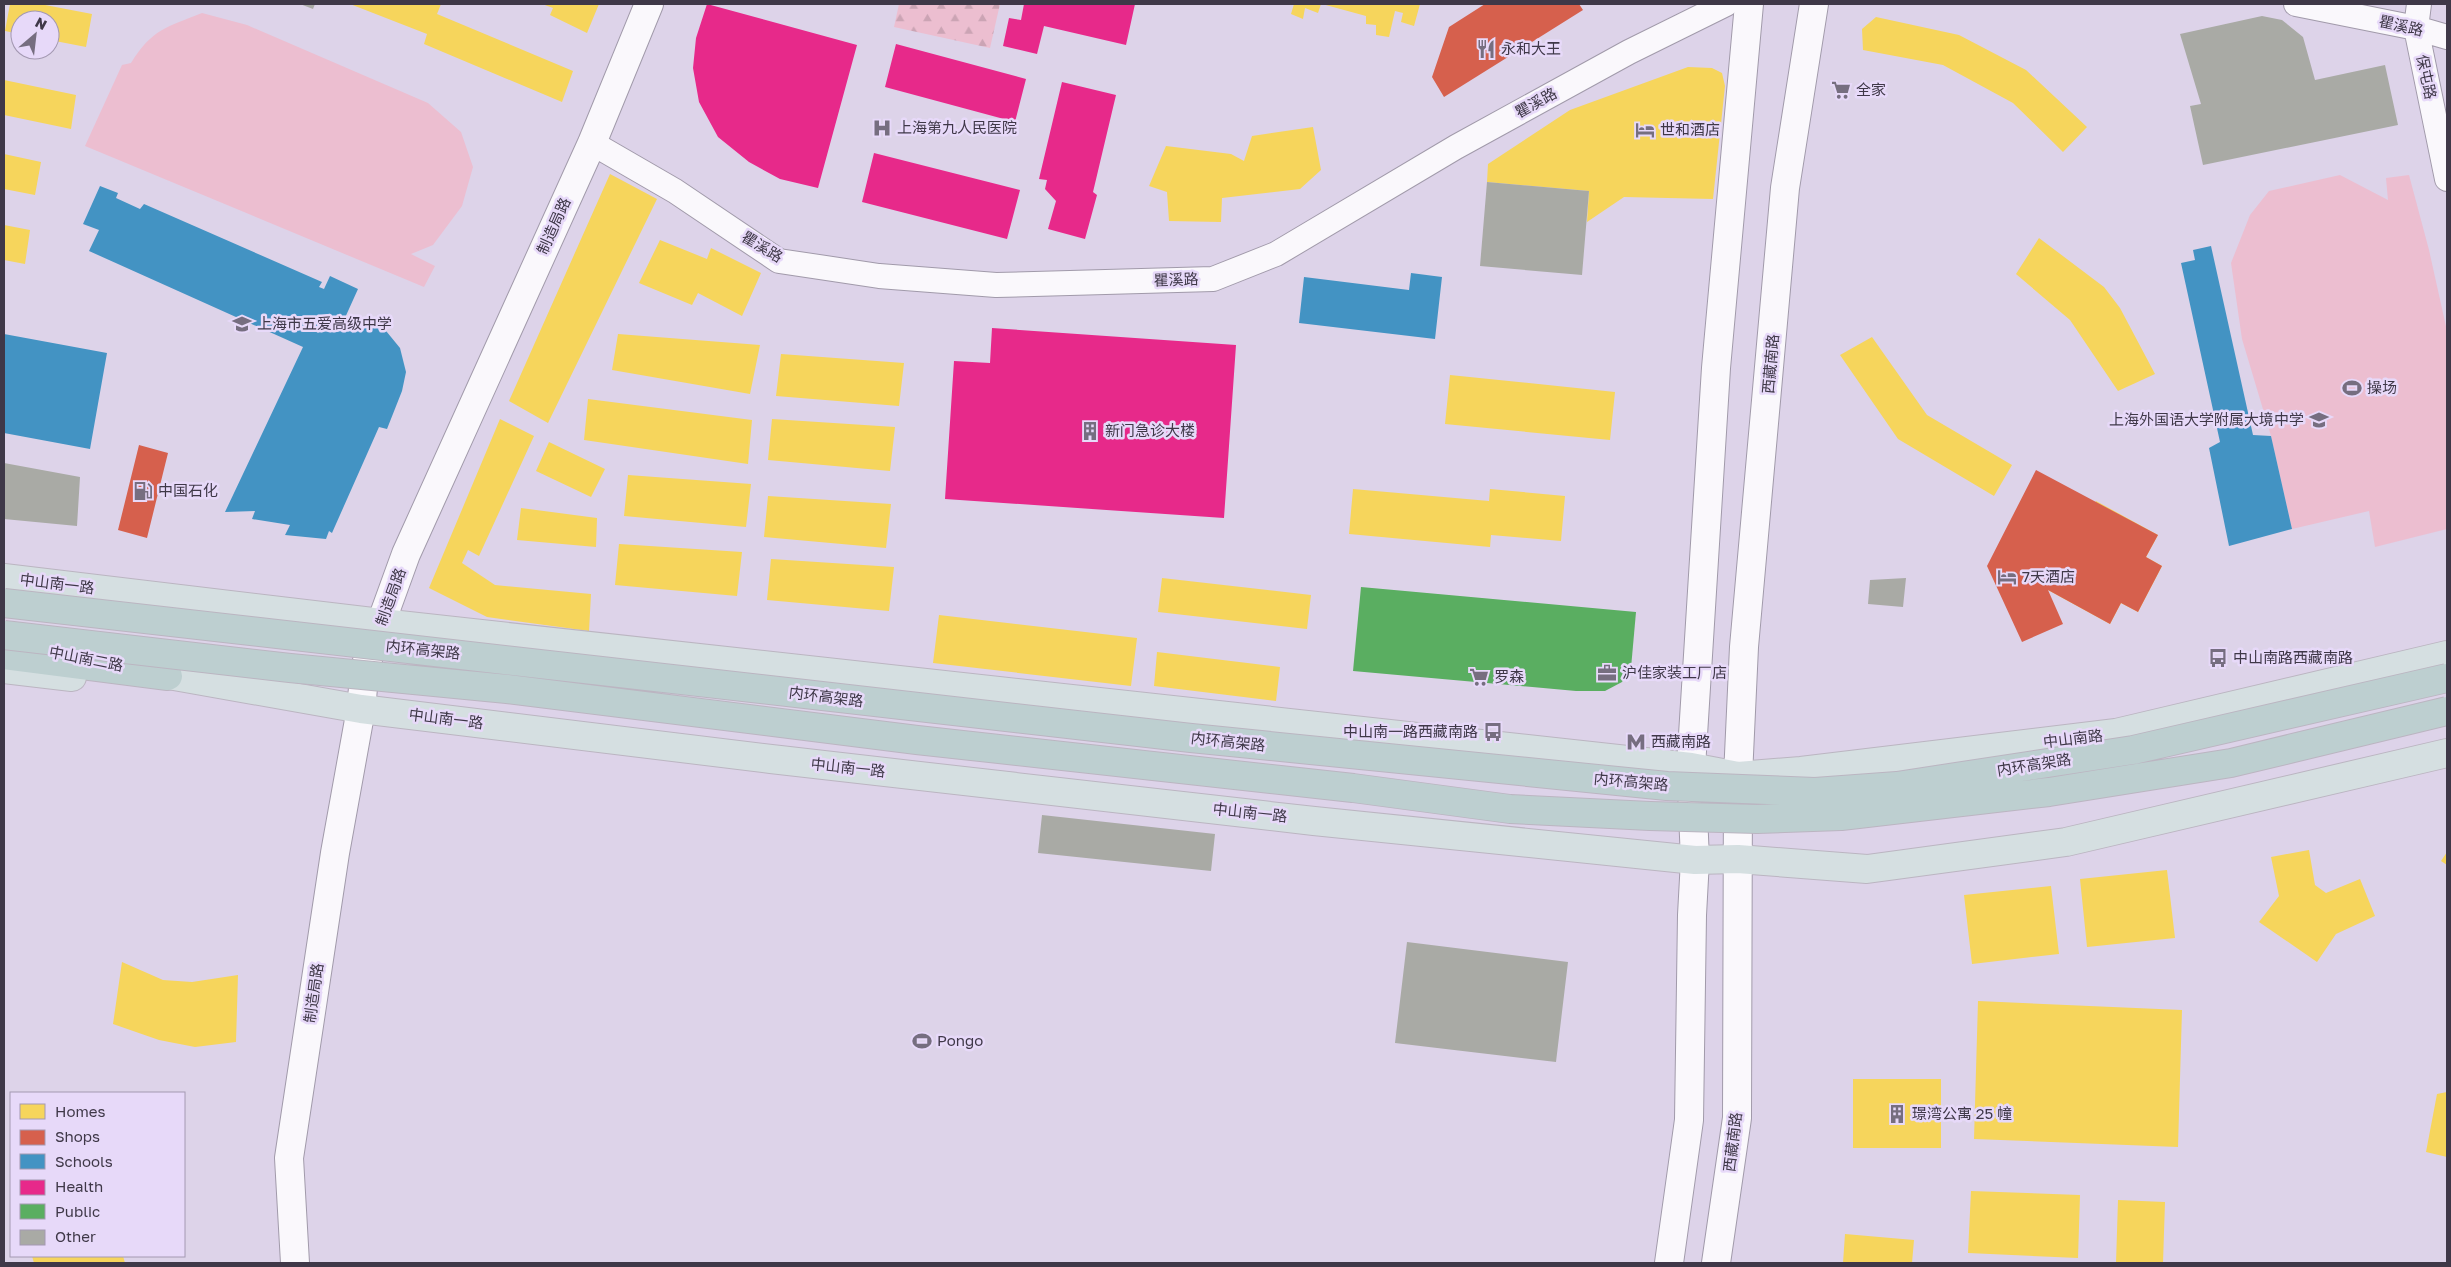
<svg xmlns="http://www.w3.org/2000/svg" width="2451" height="1267" font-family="'Golos Text','Noto Sans SC',sans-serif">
<defs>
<pattern id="forest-firs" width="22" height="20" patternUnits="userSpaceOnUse" patternTransform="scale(1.25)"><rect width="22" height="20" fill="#ecbed0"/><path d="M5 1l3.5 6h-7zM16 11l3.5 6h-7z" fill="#cba4b4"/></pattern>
</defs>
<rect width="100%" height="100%" fill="#ddd3e9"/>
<path fill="url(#forest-firs)" d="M899 4H1000L990 48 894 27Z"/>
<path fill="#ecbed0" d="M202 13 247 25 428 103 461 132 473 167 462 206 433 245 411 254 435 266 424 287 85 146 122 65 131 63C152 29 167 27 202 13Z
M2340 175 2388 200 2386 178 2409 175 2429 250 2447 331V529L2375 547 2369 511 2292 529 2271 436 2242 339 2231 263 2250 215 2269 191Z"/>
<path fill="#f6d55c" d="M10 4H40L92 14 86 47 50 40V20H20V34L5 31Z
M350 4H441L437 14 573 71 562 102 424 44 427 34Z
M542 4H599L587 33 550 15 553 8Z
M1294 4H1321L1318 13 1305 8 1303 19 1291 14Z
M1322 4H1420L1414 26 1401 22 1403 13 1395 11 1389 37 1376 35V25L1366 24V16Z
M1876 17 1959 35 2026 70 2087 127 2063 152 2013 103 1943 65 1863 50 1862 29Z
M1688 67 1712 68 1722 73 1725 86 1713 199 1624 197 1587 222 1589 191 1487 182 1488 164 1570 110Z
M4 80 76 95 71 129 4 115Z
M1313 127 1321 170 1300 189 1222 198 1221 222 1169 221 1167 192 1149 186 1166 146 1231 154 1244 161 1252 136Z
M4 154 41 162 35 195 4 189Z
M610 174 657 199 548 423 509 401Z
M4 225 30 230 25 264 4 260Z
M2039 238 2104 287 2120 308 2155 374 2118 391 2070 320 2016 274Z
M660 240 707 259 711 248 761 273 742 316 698 293 692 305 639 283Z
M618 334 760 345 750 394 612 370Z
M1872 337 1927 415 2012 465 1994 496 1898 439 1840 355Z
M781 354 904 363 899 406 776 396Z
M1450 375 1615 392 1610 440 1445 424Z
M588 399 752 420 748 464 584 440Z
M500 419 534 436 479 556 468 550 462 563 495 585 591 594 589 631 487 617 429 588Z
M772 419 895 427 890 471 768 460Z
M549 442 605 469 591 497 536 471Z
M628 475 751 484 746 527 624 516Z
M1353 489 1489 501 1490 489 1565 496 1561 541 1491 535 1490 547 1349 534Z
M768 496 891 504 886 548 764 537Z
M2096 501 2158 535 2146 557 2162 566 2138 612 2121 603 2110 624 2048 590Z
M521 508 597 518 596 547 517 540Z
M619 544 742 552 737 596 615 585Z
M771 559 894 567 889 611 767 600Z
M1162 578 1311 595 1307 629 1158 612Z
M939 615 1137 638 1131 686 933 663Z
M1157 652 1280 667 1276 701 1154 686Z
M2309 850 2315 885 2326 893 2360 879 2375 916 2336 934 2317 962 2259 922 2279 896 2271 857Z
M2447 852V865L2441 861Z
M2167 870 2175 938 2087 947 2080 879Z
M2051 886 2059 954 1972 964 1964 895Z
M122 962 163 980 192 982 238 975 236 1042 195 1047 159 1040 113 1024Z
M1978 1001 2182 1010 2178 1147 1974 1139Z
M1853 1079H1941V1148H1853Z
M2447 1092V1157L2426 1152 2437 1094Z
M1971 1191 2080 1195 2078 1258 1968 1253Z
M2118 1200 2165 1202 2163 1263H2116Z
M1845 1234 1914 1240 1912 1263H1843Z
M32 1256H123L125 1263H34Z"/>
<path fill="#d6604d" d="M1485 4H1579L1583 10 1444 97 1432 77 1449 27Z
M139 445 168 453 147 538 118 530Z
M2036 470 2158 535 2146 557 2162 566 2138 612 2121 603 2110 624 2048 590 2063 624 2022 642 1987 566Z"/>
<path fill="#4393c3" d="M100 186 118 193 116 198 140 209 144 204 322 282 319 287 324 289 330 276 358 289 344 320 355 317 382 326 400 348 406 372 402 391 387 429 379 427 332 533 329 531 326 539 285 535 290 525 252 519 255 511 225 512 303 347 89 251 99 230 83 224Z
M2211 246 2253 435 2271 436 2292 529 2229 546 2209 448 2220 442 2181 263 2195 260 2193 250Z
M1411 273 1442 277 1435 339 1299 323 1304 277 1409 290Z
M4 334 107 353 90 449 4 433Z"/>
<path fill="#e7298a" d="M707 4 857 45 818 188 780 179 749 162 718 137 699 102 693 68 696 38Z
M1024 4H1135L1126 45 1044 26 1037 54 1003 46 1009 18 1021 20Z
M896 44 1026 79 1015 122 885 87Z
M1062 82 1116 95 1093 192 1097 195 1085 239 1048 229 1056 201 1045 189 1047 180 1039 179Z
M874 153 1020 190 1007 239 862 202Z
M992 328 1236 345 1224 518 945 499 954 361 990 363Z"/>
<path fill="#5aae61" d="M1361 587 1636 612 1631 668 1622 682 1605 691H1576L1353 671Z"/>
<path fill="#a9aaa5" d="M300 4H315L313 9Z
M2262 16 2282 20 2303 37 2315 80 2385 65 2398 125 2203 165 2190 106 2201 104 2180 34Z
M1487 182 1589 191 1582 275 1480 266Z
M4 463 80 477 77 526 4 519Z
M1906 578 1903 607 1868 604 1870 580Z
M1042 815 1215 834 1211 871 1038 853Z
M1407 942 1568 962 1556 1062 1395 1043Z"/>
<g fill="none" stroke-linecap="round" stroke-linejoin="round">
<g stroke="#a19aaa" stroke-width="26">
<path id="street" d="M2296 4 2416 28 2447 37
M2419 4 2416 28 2447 179
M592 143 675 191 779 261 879 276 996 285 1213 279 1276 254 1456 147 1629 52 1726 4"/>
</g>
<g stroke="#a19aaa" stroke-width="30">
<path id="secondary" d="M295 1263 289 1158 335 853 361 709 365 667 406 554 592 143 649 4
M1669 1263 1689 1120 1692 915 1695 860 1691 767 1716 368 1749 4
M1716 1263 1737 1118 1738 776 1744 647 1785 188 1814 4"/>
</g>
<g stroke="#bbb5c1" stroke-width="30">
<path id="primary" d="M4 578 381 623 1691 767 1738 776 1801 771 2116 733 2447 655
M4 669 72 677
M146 671 361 709 771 759 1314 821 1695 860 1738 859 1867 869 2066 842 2447 753"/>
</g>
<g stroke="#bbb5c1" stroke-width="30">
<path id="highway" d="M4 655 168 676"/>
</g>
<use href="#street" stroke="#faf8fc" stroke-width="24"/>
<use href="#secondary" stroke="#faf8fc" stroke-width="28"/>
<use href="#primary" stroke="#d5dfe1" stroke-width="28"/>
<use href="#highway" stroke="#bdcfd0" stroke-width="28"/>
<g stroke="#bbb5c1" stroke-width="30" stroke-linecap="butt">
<path id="highway-bridge" d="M4 603 1191 738 1667 786 1815 792 1897 786 2133 750 2447 678
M4 635 290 668 507 689 917 740 1353 788 1510 809 1650 816 1757 819 1841 816 2049 792 2231 763 2447 711"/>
</g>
<use href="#highway-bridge" stroke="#bdcfd0" stroke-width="28"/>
</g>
<defs>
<g id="restaurant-bare" transform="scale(1.5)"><path d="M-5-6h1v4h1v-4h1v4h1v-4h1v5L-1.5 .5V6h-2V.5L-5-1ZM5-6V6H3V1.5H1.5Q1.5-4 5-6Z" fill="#766e80" stroke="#e7d9f9" stroke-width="2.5" paint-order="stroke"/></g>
<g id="supermarket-bare" transform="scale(1.5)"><path d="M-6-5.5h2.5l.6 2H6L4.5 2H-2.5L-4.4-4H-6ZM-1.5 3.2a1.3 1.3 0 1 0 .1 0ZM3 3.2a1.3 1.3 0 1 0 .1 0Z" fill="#766e80" stroke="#e7d9f9" stroke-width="2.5" paint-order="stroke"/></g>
<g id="hospital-bare" transform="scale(1.5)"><path d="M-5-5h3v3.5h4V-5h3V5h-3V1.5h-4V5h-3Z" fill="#766e80" stroke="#e7d9f9" stroke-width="2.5" paint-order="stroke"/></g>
<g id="hotel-bare" transform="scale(1.5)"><path d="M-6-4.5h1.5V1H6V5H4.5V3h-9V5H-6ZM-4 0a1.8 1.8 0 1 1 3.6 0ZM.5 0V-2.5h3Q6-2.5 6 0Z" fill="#766e80" stroke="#e7d9f9" stroke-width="2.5" paint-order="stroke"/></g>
<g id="school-bare" transform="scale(1.5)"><path d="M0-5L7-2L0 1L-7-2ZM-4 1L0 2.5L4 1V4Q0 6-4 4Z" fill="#766e80" stroke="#e7d9f9" stroke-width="2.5" paint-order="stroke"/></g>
<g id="stadium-bare" transform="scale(1.5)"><path d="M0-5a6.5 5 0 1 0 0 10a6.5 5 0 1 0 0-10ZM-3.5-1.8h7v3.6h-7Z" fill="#766e80" stroke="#e7d9f9" stroke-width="2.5" paint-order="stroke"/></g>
<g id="building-bare" transform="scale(1.5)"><path d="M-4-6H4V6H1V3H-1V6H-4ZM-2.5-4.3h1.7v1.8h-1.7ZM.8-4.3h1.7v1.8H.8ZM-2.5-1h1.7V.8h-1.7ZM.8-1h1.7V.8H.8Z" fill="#766e80" stroke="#e7d9f9" stroke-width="2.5" paint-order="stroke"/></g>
<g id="fuel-bare" transform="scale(1.5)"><path d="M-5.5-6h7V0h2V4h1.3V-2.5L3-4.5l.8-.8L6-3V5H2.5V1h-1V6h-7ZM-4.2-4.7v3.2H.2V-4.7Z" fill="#766e80" stroke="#e7d9f9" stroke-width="2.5" paint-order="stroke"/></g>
<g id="bus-bare" transform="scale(1.5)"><path d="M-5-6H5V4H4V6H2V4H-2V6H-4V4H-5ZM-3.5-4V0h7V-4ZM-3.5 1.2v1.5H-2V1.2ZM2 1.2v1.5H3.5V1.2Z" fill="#766e80" stroke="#e7d9f9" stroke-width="2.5" paint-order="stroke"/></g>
<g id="office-bare" transform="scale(1.5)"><path d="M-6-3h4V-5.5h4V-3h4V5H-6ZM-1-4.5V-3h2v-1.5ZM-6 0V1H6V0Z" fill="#766e80" stroke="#e7d9f9" stroke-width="2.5" paint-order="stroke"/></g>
<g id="metro-bare" transform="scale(1.5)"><path d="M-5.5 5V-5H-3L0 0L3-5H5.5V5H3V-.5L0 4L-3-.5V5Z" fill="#766e80" stroke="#e7d9f9" stroke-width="2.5" paint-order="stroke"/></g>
</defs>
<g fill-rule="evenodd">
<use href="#restaurant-bare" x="1486" y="49"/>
<use href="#supermarket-bare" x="1841" y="90"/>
<use href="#hospital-bare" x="882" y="128"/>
<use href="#hotel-bare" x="1645" y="130"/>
<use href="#school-bare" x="242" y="324"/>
<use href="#stadium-bare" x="2352" y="388"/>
<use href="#school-bare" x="2319" y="420"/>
<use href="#building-bare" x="1090" y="431"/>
<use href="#fuel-bare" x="143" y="491"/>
<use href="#hotel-bare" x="2007" y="577"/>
<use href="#bus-bare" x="2218" y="658"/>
<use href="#office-bare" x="1607" y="673"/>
<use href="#supermarket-bare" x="1479" y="677"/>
<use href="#bus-bare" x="1493" y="732"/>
<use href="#metro-bare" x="1636" y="742"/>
<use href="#stadium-bare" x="922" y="1041"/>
<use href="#building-bare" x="1897" y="1114"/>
</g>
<g text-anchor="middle" stroke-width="5" stroke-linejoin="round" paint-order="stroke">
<g font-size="15" fill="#3f3848" stroke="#e7d9f9">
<text transform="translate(2401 26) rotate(13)" y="5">瞿溪路</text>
<text transform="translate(2426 77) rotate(78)" y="5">保屯路</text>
<text transform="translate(1536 103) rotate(-29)" y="5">瞿溪路</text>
<text transform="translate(554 226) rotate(-66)" y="5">制造局路</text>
<text transform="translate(762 247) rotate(31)" y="5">瞿溪路</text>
<text transform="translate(1176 280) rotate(-2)" y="5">瞿溪路</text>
<text transform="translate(1771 364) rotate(-85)" y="5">西藏南路</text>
<text transform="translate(57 584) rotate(7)" y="5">中山南一路</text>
<text transform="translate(391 597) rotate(-70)" y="5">制造局路</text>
<text transform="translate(423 650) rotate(6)" y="5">内环高架路</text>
<text transform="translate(86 659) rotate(11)" y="5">中山南二路</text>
<text transform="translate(826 697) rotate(7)" y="5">内环高架路</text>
<text transform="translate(446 719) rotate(7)" y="5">中山南一路</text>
<text transform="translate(2073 739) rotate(-7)" y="5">中山南路</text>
<text transform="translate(1228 742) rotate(6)" y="5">内环高架路</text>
<text transform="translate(2034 765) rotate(-9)" y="5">内环高架路</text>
<text transform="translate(848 768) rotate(6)" y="5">中山南一路</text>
<text transform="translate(1631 782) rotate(5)" y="5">内环高架路</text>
<text transform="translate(1250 813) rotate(6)" y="5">中山南一路</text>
<text transform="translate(314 993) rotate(-82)" y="5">制造局路</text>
<text transform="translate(1733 1142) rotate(-83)" y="5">西藏南路</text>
</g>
<g font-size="15" fill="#3f3848" stroke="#e7d9f9" text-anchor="start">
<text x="1501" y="54">永和大王</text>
<text x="1856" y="95">全家</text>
<text x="897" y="133">上海第九人民医院</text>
<text x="1660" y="135">世和酒店</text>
<text x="257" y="329">上海市五爱高级中学</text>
<text x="2367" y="393">操场</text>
<text x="2304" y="425" text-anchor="end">上海外国语大学附属大境中学</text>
<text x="1105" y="436">新门急诊大楼</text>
<text x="158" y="496">中国石化</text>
<text x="2022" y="582">7天酒店</text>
<text x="2233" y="663">中山南路西藏南路</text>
<text x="1622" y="678">沪佳家装工厂店</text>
<text x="1494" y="682">罗森</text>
<text x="1478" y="737" text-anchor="end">中山南一路西藏南路</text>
<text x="1651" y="747">西藏南路</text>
<text x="937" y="1046">Pongo</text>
<text x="1912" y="1119">璟湾公寓 25 幢</text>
</g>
</g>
<rect width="2451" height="1267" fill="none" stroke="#3f3848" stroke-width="10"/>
<rect x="10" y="1092" width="175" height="165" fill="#e7d9f9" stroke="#a499b2"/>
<rect x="20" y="1104" width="25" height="15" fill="#f6d55c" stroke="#a499b2"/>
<text x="55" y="1117" font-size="15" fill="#3f3848">Homes</text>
<rect x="20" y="1130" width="25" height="15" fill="#d6604d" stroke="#a499b2"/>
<text x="55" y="1142" font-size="15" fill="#3f3848">Shops</text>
<rect x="20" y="1154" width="25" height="15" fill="#4393c3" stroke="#a499b2"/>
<text x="55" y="1167" font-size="15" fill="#3f3848">Schools</text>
<rect x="20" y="1180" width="25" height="15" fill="#e7298a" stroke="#a499b2"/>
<text x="55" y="1192" font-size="15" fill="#3f3848">Health</text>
<rect x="20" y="1204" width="25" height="15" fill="#5aae61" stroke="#a499b2"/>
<text x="55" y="1217" font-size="15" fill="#3f3848">Public</text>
<rect x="20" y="1230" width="25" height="15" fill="#a9aaa5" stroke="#a499b2"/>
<text x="55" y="1242" font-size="15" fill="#3f3848">Other</text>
<g transform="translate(35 35) rotate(28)"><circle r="24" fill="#e7d9f9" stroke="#a499b2"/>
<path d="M0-4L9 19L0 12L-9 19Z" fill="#766e80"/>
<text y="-8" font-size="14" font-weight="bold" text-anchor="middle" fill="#3f3848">N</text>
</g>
</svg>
